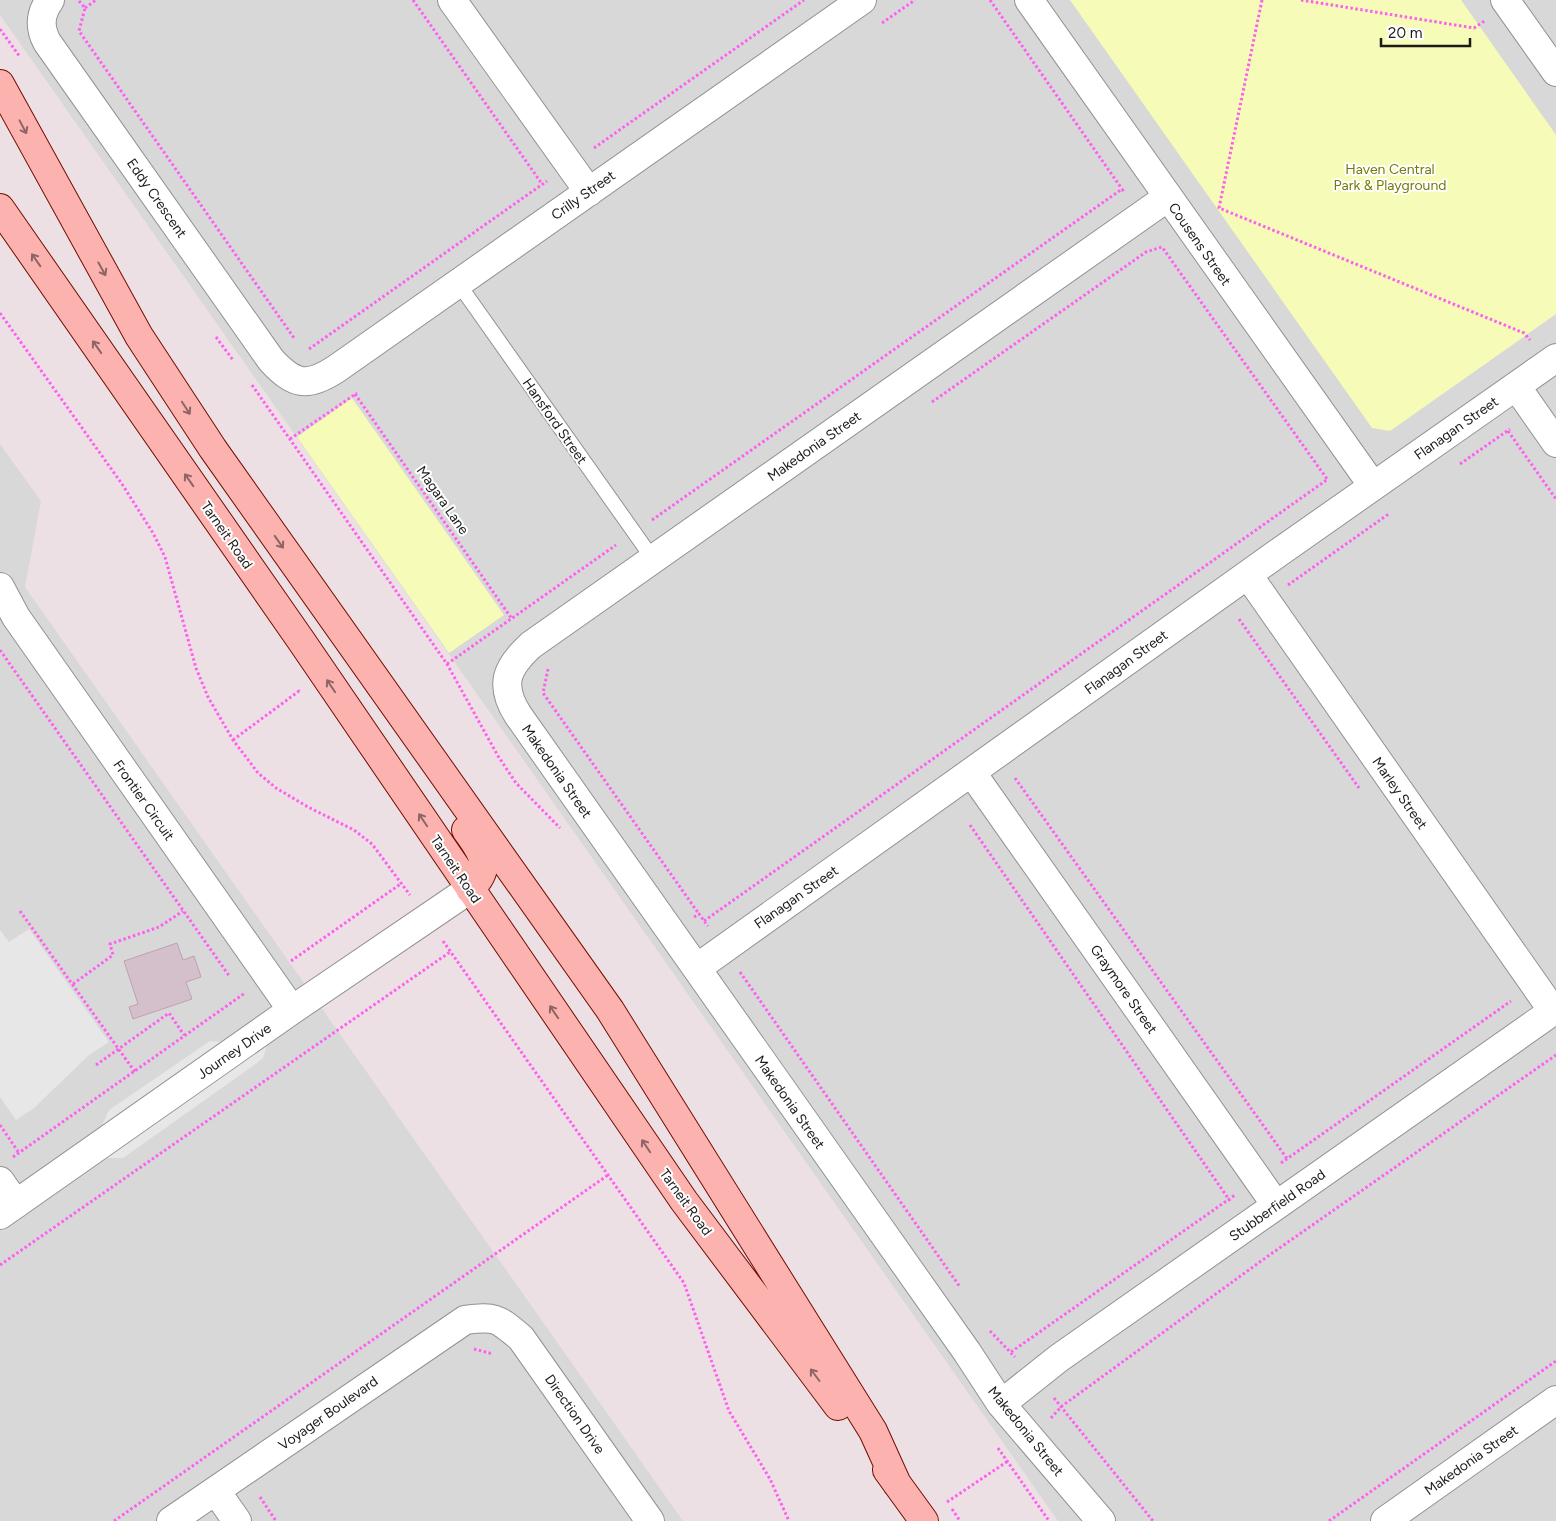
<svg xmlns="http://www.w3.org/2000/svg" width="1556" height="1521" font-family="Figtree,sans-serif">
<rect width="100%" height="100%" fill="#ede0e4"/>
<path fill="#d9d8d9" d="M0 0H1556V1521H1058L0 15Z
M0 444 41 501 25 587 683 1521H0Z"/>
<path fill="#f7fbb8" d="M1070 0H1461L1556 135V314L1390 431 1372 428Z
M352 398 504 615 449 653 297 437Z"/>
<path fill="#e7e7e7" d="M29 929 109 1042 89 1055 34 1108 16 1120 0 1097V930L9 942Z
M210 1041 224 1042 101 1128 109 1110Z
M267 1045 263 1058 257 1063 123 1158H105Z"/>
<path fill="#d4c0cb" stroke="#bfa1b2" d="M177 943 183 960 194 956 201 977 186 982 192 999 133 1019 129 1007 138 1004 124 961Z"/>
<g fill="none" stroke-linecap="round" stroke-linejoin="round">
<g stroke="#929292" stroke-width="16">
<path id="lane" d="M458 283 653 559"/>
</g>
<g stroke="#929292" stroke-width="30">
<path id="street" d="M50 0C40 14 39 27 47 42L271 360C294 385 307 388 336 369L862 0
M452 0 589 192
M1029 0 1373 486
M1505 0 1556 72
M1516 386 1556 443
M1248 575 1553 1011
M0 587 16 617 292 1010
M972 773 1276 1205
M697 968 1278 553 1556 358
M0 1181 16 1204
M0 1215 292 1010 470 889
M1001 1404 1059 1358 1556 1009
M216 1491 237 1521
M171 1521 465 1320C496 1316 497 1318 521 1338L650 1521
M1101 1521 1001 1404 967 1352 518 715C499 685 506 668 531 645L1168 197
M1385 1521 1556 1400"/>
</g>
<g stroke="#740c00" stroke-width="30">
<path id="secondary" d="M0 84 139 336 213 449 610 1010 873 1431 897 1484
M0 208 300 639 684 1201 838 1406
M466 830C483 853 493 867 470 889
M887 1470 924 1521"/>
</g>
<path stroke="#ff5ff0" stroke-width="3" stroke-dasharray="2.5 2.5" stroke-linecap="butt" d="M413 0 542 184
M990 0 1122 189
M1262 0 1219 208 1524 333 1530 340
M1301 0 1474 28 1486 20
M79 1 85 8 79 31 294 338
M85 8 96 0
M882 23 915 0
M0 29 20 57
M594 148 804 0
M0 313 122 484 153 533 165 557 196 668 208 697 233 740 258 773 276 788 308 807 354 830 372 844 410 895
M216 337 233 360
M309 349 547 181
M252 385 447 664 498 756 516 783 560 828
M355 394 512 619
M932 402 1146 252 1162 247 1327 479
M1508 431 1556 499
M290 439 357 393
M1460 464 1510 429
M652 520 1122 189 1124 192
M1288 585 1390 513
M1239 619 1359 788
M0 650 230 977
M447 664 616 545
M548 669 543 693 699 914
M233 740 299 691 300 693
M1015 778 1288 1160
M970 825 1230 1201
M20 911 135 1072
M694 917 699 914 708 926
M704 921 1328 479
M443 941 684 1283 729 1411 770 1479 789 1521
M291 961 402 883
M740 972 960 1287
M73 984 113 955 110 944 159 927 183 911
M96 1065 169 1013 184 1035
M0 1125 19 1153
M13 1157 245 993
M1281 1163 1511 1001
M0 1265 450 952
M990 1331 1015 1357
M474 1349 493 1354
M1011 1352 1235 1195
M1054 1398 1153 1521
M1051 1418 1062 1406 1268 1256 1556 1055
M998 1448 1049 1521
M260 1497 276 1521
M947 1502 1008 1461
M952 1509 960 1521
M114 1521 608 1175
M1329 1521 1556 1361"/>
<use href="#lane" stroke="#fff" stroke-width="14"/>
<use href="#street" stroke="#fff" stroke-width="28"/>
<use href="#secondary" stroke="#fcb2af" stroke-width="28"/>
</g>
<defs><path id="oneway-shaft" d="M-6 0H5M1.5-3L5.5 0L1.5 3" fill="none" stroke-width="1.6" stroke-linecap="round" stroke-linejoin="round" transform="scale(1.25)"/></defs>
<g stroke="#8c6665">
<use href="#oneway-shaft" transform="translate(23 127) rotate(62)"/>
<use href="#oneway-shaft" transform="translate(36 260) rotate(-125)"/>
<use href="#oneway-shaft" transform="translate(102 269) rotate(61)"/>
<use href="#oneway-shaft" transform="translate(97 347) rotate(-125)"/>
<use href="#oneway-shaft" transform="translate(186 408) rotate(57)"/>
<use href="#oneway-shaft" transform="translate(189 480) rotate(-125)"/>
<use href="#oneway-shaft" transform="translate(279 542) rotate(55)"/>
<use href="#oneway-shaft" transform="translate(331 686) rotate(-124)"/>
<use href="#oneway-shaft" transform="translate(423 820) rotate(-124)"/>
<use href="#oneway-shaft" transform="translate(554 1012) rotate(-124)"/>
<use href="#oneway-shaft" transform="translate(646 1146) rotate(-124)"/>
<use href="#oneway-shaft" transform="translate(815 1375) rotate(-127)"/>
</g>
<g text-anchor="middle" stroke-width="4" stroke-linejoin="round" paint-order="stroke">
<g font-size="14" fill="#737b06" stroke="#fff">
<text x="1390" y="174">Haven Central<tspan x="1390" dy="16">Park &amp; Playground</tspan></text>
</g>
<g font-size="14" fill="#1b1b1b" stroke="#fff">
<text transform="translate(583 195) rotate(-35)" y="5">Crilly Street</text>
<text transform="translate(157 198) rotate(55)" y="5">Eddy Crescent</text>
<text transform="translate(1200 244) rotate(55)" y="5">Cousens Street</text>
<text transform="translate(555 421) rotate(55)" y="5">Hansford Street</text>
<text transform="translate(1456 428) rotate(-35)" y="5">Flanagan Street</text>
<text transform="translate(814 446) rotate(-35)" y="5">Makedonia Street</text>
<text transform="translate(443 500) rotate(55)" y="5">Magara Lane</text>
<text transform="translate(227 535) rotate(55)" y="5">Tarneit Road</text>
<text transform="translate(1126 662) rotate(-36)" y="5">Flanagan Street</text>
<text transform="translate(557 771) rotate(55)" y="5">Makedonia Street</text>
<text transform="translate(1400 793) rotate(55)" y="5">Marley Street</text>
<text transform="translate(144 800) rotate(55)" y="5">Frontier Circuit</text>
<text transform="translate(456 869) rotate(56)" y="5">Tarneit Road</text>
<text transform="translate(796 897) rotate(-35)" y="5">Flanagan Street</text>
<text transform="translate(1124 989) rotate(55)" y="5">Graymore Street</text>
<text transform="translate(234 1051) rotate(-35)" y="5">Journey Drive</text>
<text transform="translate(790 1102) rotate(55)" y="5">Makedonia Street</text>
<text transform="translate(686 1202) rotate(54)" y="5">Tarneit Road</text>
<text transform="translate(1277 1205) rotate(-35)" y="5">Stubberfield Road</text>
<text transform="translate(328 1413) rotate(-35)" y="5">Voyager Boulevard</text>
<text transform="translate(575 1414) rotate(55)" y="5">Direction Drive</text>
<text transform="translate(1026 1431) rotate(51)" y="5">Makedonia Street</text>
<text transform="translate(1471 1460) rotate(-35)" y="5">Makedonia Street</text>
</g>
</g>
<path d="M1381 38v8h89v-8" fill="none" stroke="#1b1b1b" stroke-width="2.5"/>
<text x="1388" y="38" font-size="15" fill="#1b1b1b" stroke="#ffffff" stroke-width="4" paint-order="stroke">20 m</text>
</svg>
